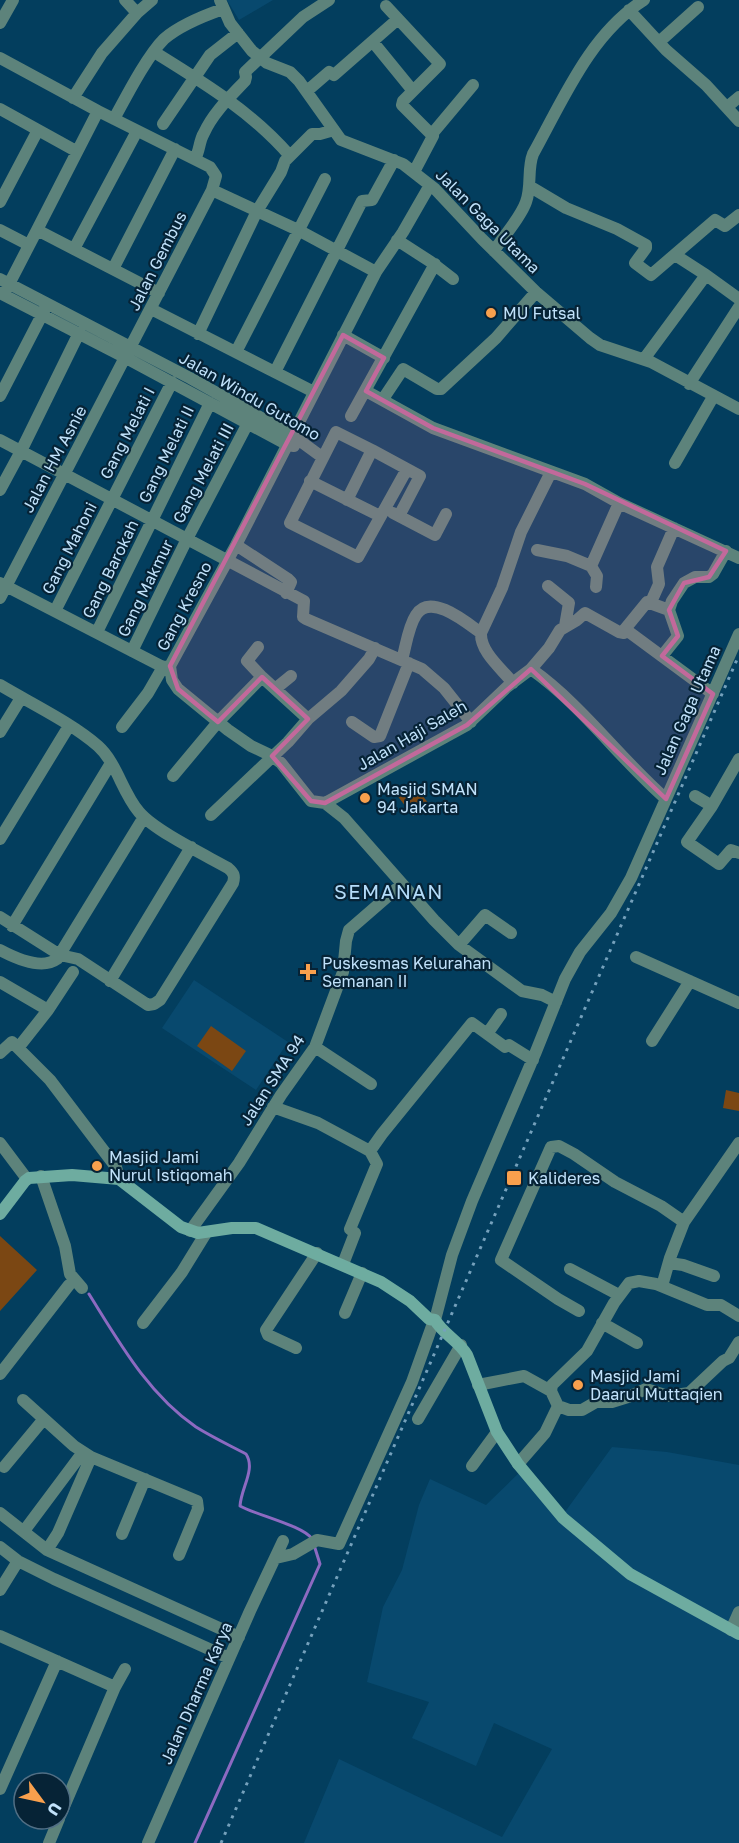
<svg xmlns="http://www.w3.org/2000/svg" width="739" height="1843" font-family="'Golos Text',sans-serif">
<rect width="100%" height="100%" fill="#033e5e"/>
<path fill="#08496e" d="M227 0H273L239 20Z
M194 980 288 1042 256 1090 162 1028Z
M612 1447 667 1452 739 1465V1843H304L339 1759 502 1837 552 1749 494 1723 476 1766 412 1738 429 1702 367 1682 383 1607 402 1570 419 1505 430 1479 486 1505 522 1470 565 1512Z"/>
<path fill="#7b4713" d="M412 782 429 804 413 816 396 794Z
M211 1026 246 1051 232 1071 197 1046Z
M726 1090 739 1093V1111L723 1108Z
M0 1236 37 1270 0 1311Z"/>
<g fill="none" stroke-linecap="round" stroke-linejoin="round">
<path stroke="#8d6ac1" stroke-width="3" d="M89 1294C119 1342 148 1394 196 1427 212 1437 229 1445 246 1454 256 1469 241 1488 240 1506 256 1515 304 1526 312 1539
M195 1843 320 1564 314 1545"/>
<path stroke="#5d837b" stroke-width="12" d="M220 0 230 23 252 51 267 63 290 72 299 81 341 140 403 164 435 189 482 239 536 292 590 338 600 345 651 362 739 409
M386 6 440 64 413 91
M629 10 666 50 706 85 739 121
M137 13 152 0
M0 23 13 0
M373 42 413 91 403 101 402 105 433 136 414 172
M659 42 698 7
M154 52C204 83 252 112 290 156
M0 58 98 111 210 167 216 176 212 190 298 230 376 272
M307 91 329 72 334 75 398 19
M73 98 102 53 137 13 125 0
M727 107 739 97
M0 109 76 151
M114 119C126 97 147 56 164 39 180 25 203 16 223 9
M163 124 210 55 238 33
M432 134 473 85
M195 159C200 150 199 141 204 133 213 113 230 97 245 81L246 77 245 72 303 17 329 0
M529 186 566 208 617 229 646 245V248L635 263 651 275 715 220 725 226 739 215
M0 202 38 130
M0 230 29 245
M37 230 98 111
M397 240 431 262 453 279
M74 249 137 131
M494 251C504 235 520 219 526 202 532 186 527 169 533 154 563 100 590 34 644 0
M675 255 706 275
M113 269 175 149
M0 279 190 378 292 435 322 457
M6 290 37 230 159 293
M0 293 126 358 288 445 294 446
M151 309 314 392
M198 334 257 211 281 172 285 161 312 134H320L334 130
M343 335 384 358
M236 352 325 179
M644 359 706 275 739 299
M275 372 362 201 372 200 394 160
M689 384 739 307
M366 391 433 428 585 484 619 503 739 558
M0 396 45 309
M383 399 403 369 437 389H441L496 338 536 292
M351 416 435 264
M0 440 304 601 303 617 306 619 422 669 444 688 471 722
M372 450 420 476 399 516
M675 463 713 397
M310 481 380 516
M0 490 21 451 79 333
M347 500 372 450 336 432 290 523 358 557 407 469
M393 513 435 535 446 514
M236 545 288 579 291 582 286 593
M537 550 567 556 591 566
M0 583 163 667 170 666
M548 586 569 603 565 626
M596 587 597 576 591 566 619 503
M0 598 212 190
M651 602 659 584 657 567 674 528
M55 611 172 382
M625 629 647 602 669 610
M97 632 210 403
M258 647 247 661 262 677
M132 651 187 539 248 423
M662 656 678 636 669 610 672 601 684 583 695 577H709L713 574 726 551
M402 660C406 646 408 627 416 615 430 592 466 622 481 633
M170 666 236 545 376 272 403 232 430 185
M170 666 172 680 178 689 228 730 251 746 272 756 281 763 311 801 325 803
M531 669 549 648 560 630 577 620 585 613 619 632 624 633 625 629 713 694
M513 683C502 669 480 652 481 633L502 588 521 532 551 472
M0 685C30 703 72 723 98 746 117 763 122 792 139 812 155 831 205 855 228 868 234 873 235 876 233 883L160 1000 154 1004 148 1005 78 959 60 955 0 917
M275 689 291 676
M352 722 374 737 380 736 409 663
M122 727 148 693 163 667
M0 732 21 698
M173 776 218 722 262 677 308 719
M695 796 712 806 739 759
M325 803 467 725 507 687 531 669C582 705 619 758 666 799
M325 803 344 818 434 920 459 945 522 991 542 995 556 1002
M712 806 687 842 719 864 731 850 739 853
M211 815 288 742 308 719 341 691 369 659 375 648
M0 839 69 726
M12 926 111 763
M459 945 485 915 511 933
M0 950C15 958 42 970 57 959L144 817
M636 957 739 1003
M110 981 191 847
M0 982 48 1010
M487 1034 501 1014
M652 1041 690 981
M315 1047 371 1084
M18 1048 50 1080 116 1167 119 1179
M0 1053 12 1042 18 1048 48 1010 73 972
M273 1107 318 1123 370 1151
M0 1143 27 1179
M41 1176 65 1246 70 1274 82 1288
M190 1231 239 1163 281 1095 315 1047 343 972 346 941 349 930 402 884
M669 1263 683 1265 714 1276
M343 1264 355 1233 350 1229 377 1164 370 1151 382 1134 472 1023 505 1047 509 1045 533 1060
M570 1269 619 1295
M662 1286 670 1258 684 1222 739 1143
M579 1311 558 1299 501 1260 551 1147 559 1146 574 1154 615 1182 661 1206 684 1222
M345 1313 362 1273
M435 1320 452 1255 472 1201 535 1054 565 979 580 952 611 913 631 878 739 634
M143 1323 182 1272 206 1233
M602 1323 637 1343
M296 1348 268 1335 266 1330 317 1253
M0 1374 69 1285
M478 1385 524 1376 551 1391
M23 1400 74 1446 91 1457 58 1533 47 1550
M558 1406 551 1391 552 1385 587 1351 614 1303 629 1283 639 1281 656 1284 707 1305H721L739 1316
M558 1406 569 1410H582L596 1402H612L628 1397 646 1389 668 1396 689 1393 723 1361 729 1358 739 1342
M418 1419 461 1345
M91 1457 197 1501 198 1509 179 1555
M518 1464 545 1433 558 1406
M472 1466 497 1432
M4 1467 43 1420
M0 1513 47 1550 239 1637
M24 1531 83 1452
M122 1534 145 1479
M0 1547 18 1561 54 1579 229 1658
M276 1558 293 1554 317 1540 339 1544 412 1382 432 1326
M0 1590 18 1561
M731 1630 739 1612
M0 1636 115 1687 60 1816
M115 1687 125 1669
M0 1789 57 1661
M49 1843 59 1819
M148 1843 250 1611 283 1541"/>
<path stroke="#6eaca0" stroke-width="12" d="M0 1214 25 1181 29 1178 72 1175 119 1179 181 1227 198 1233 232 1228H256L381 1282 410 1301 429 1319 435 1320C443 1334 459 1341 467 1355L497 1432 518 1464 563 1518 630 1574 739 1634"/>
<path stroke="#75a1bc" stroke-width="3" stroke-dasharray="3 6" stroke-linecap="butt" d="M221 1843 739 655"/>
</g>
<path fill="#c2699b" fill-opacity="0.2" stroke="#c2699b" stroke-width="4.5" stroke-linejoin="round" d="M343 335 384 358 366 391 433 428 585 484 726 551 709 577 684 583 669 610 678 636 662 656 713 694 666 799 531 669 467 725 325 803 311 801 272 756 308 719 262 677 218 722 178 689 170 666Z"/>
<g fill="#f9a04d" stroke="#062336" stroke-width="2">
<circle cx="491" cy="313" r="6"/>
<circle cx="365" cy="798" r="6"/>
<path d="M305 963h6v6h6v6h-6v6h-6v-6h-6v-6h6z"/>
<circle cx="97" cy="1166" r="6"/>
<rect x="506" y="1170" width="16" height="16" rx="3"/>
<circle cx="578" cy="1385" r="6"/>
</g>
<g text-anchor="middle" stroke-width="4.5" stroke-linejoin="round" paint-order="stroke">
<g font-size="16" fill="#c1e2fb" stroke="#062336">
<text transform="translate(488 221) rotate(45)" y="6">Jalan Gaga Utama</text>
<text transform="translate(157 261) rotate(-63)" y="6">Jalan Gembus</text>
<text transform="translate(250 396) rotate(30)" y="6">Jalan Windu Gutomo</text>
<text transform="translate(127 433) rotate(-63)" y="6">Gang Melati I</text>
<text transform="translate(166 454) rotate(-64)" y="6">Gang Melati II</text>
<text transform="translate(54 459) rotate(-62)" y="6">Jalan HM Asnie</text>
<text transform="translate(203 473) rotate(-62)" y="6">Gang Melati III</text>
<text transform="translate(69 548) rotate(-63)" y="6">Gang Mahoni</text>
<text transform="translate(110 569) rotate(-64)" y="6">Gang Barokah</text>
<text transform="translate(145 588) rotate(-64)" y="6">Gang Makmur</text>
<text transform="translate(184 606) rotate(-62)" y="6">Gang Kresno</text>
<text transform="translate(687 710) rotate(-66)" y="6">Jalan Gaga Utama</text>
<text transform="translate(412 735) rotate(-30)" y="6">Jalan Haji Saleh</text>
<text transform="translate(272 1080) rotate(-57)" y="6">Jalan SMA 94</text>
<text transform="translate(196 1693) rotate(-66)" y="6">Jalan Dharma Karya</text>
</g>
<g font-size="16" fill="#c1e2fb" stroke="#062336" text-anchor="start">
<text x="503" y="319">MU Futsal</text>
<text x="377" y="795">Masjid SMAN<tspan x="377" dy="18">94 Jakarta</tspan></text>
<text x="322" y="969">Puskesmas Kelurahan<tspan x="322" dy="18">Semanan II</tspan></text>
<text x="109" y="1163">Masjid Jami<tspan x="109" dy="18">Nurul Istiqomah</tspan></text>
<text x="528" y="1184">Kalideres</text>
<text x="590" y="1382">Masjid Jami<tspan x="590" dy="18">Daarul Muttaqien</tspan></text>
</g>
<g font-size="20" letter-spacing="1.5" fill="#b4dcf9" stroke="#062336">
<text x="389" y="899">SEMANAN</text>
</g>
</g>
<g transform="translate(42 1801) rotate(123)"><circle r="28" fill="#062336" stroke="#516f85" stroke-width="1.5"/>
<path d="M0-4.5L10 22L0 15L-10 22Z" fill="#f9a04d"/>
<text y="-9" font-size="16" font-weight="bold" text-anchor="middle" fill="#c1e2fb">U</text>
</g>
</svg>
